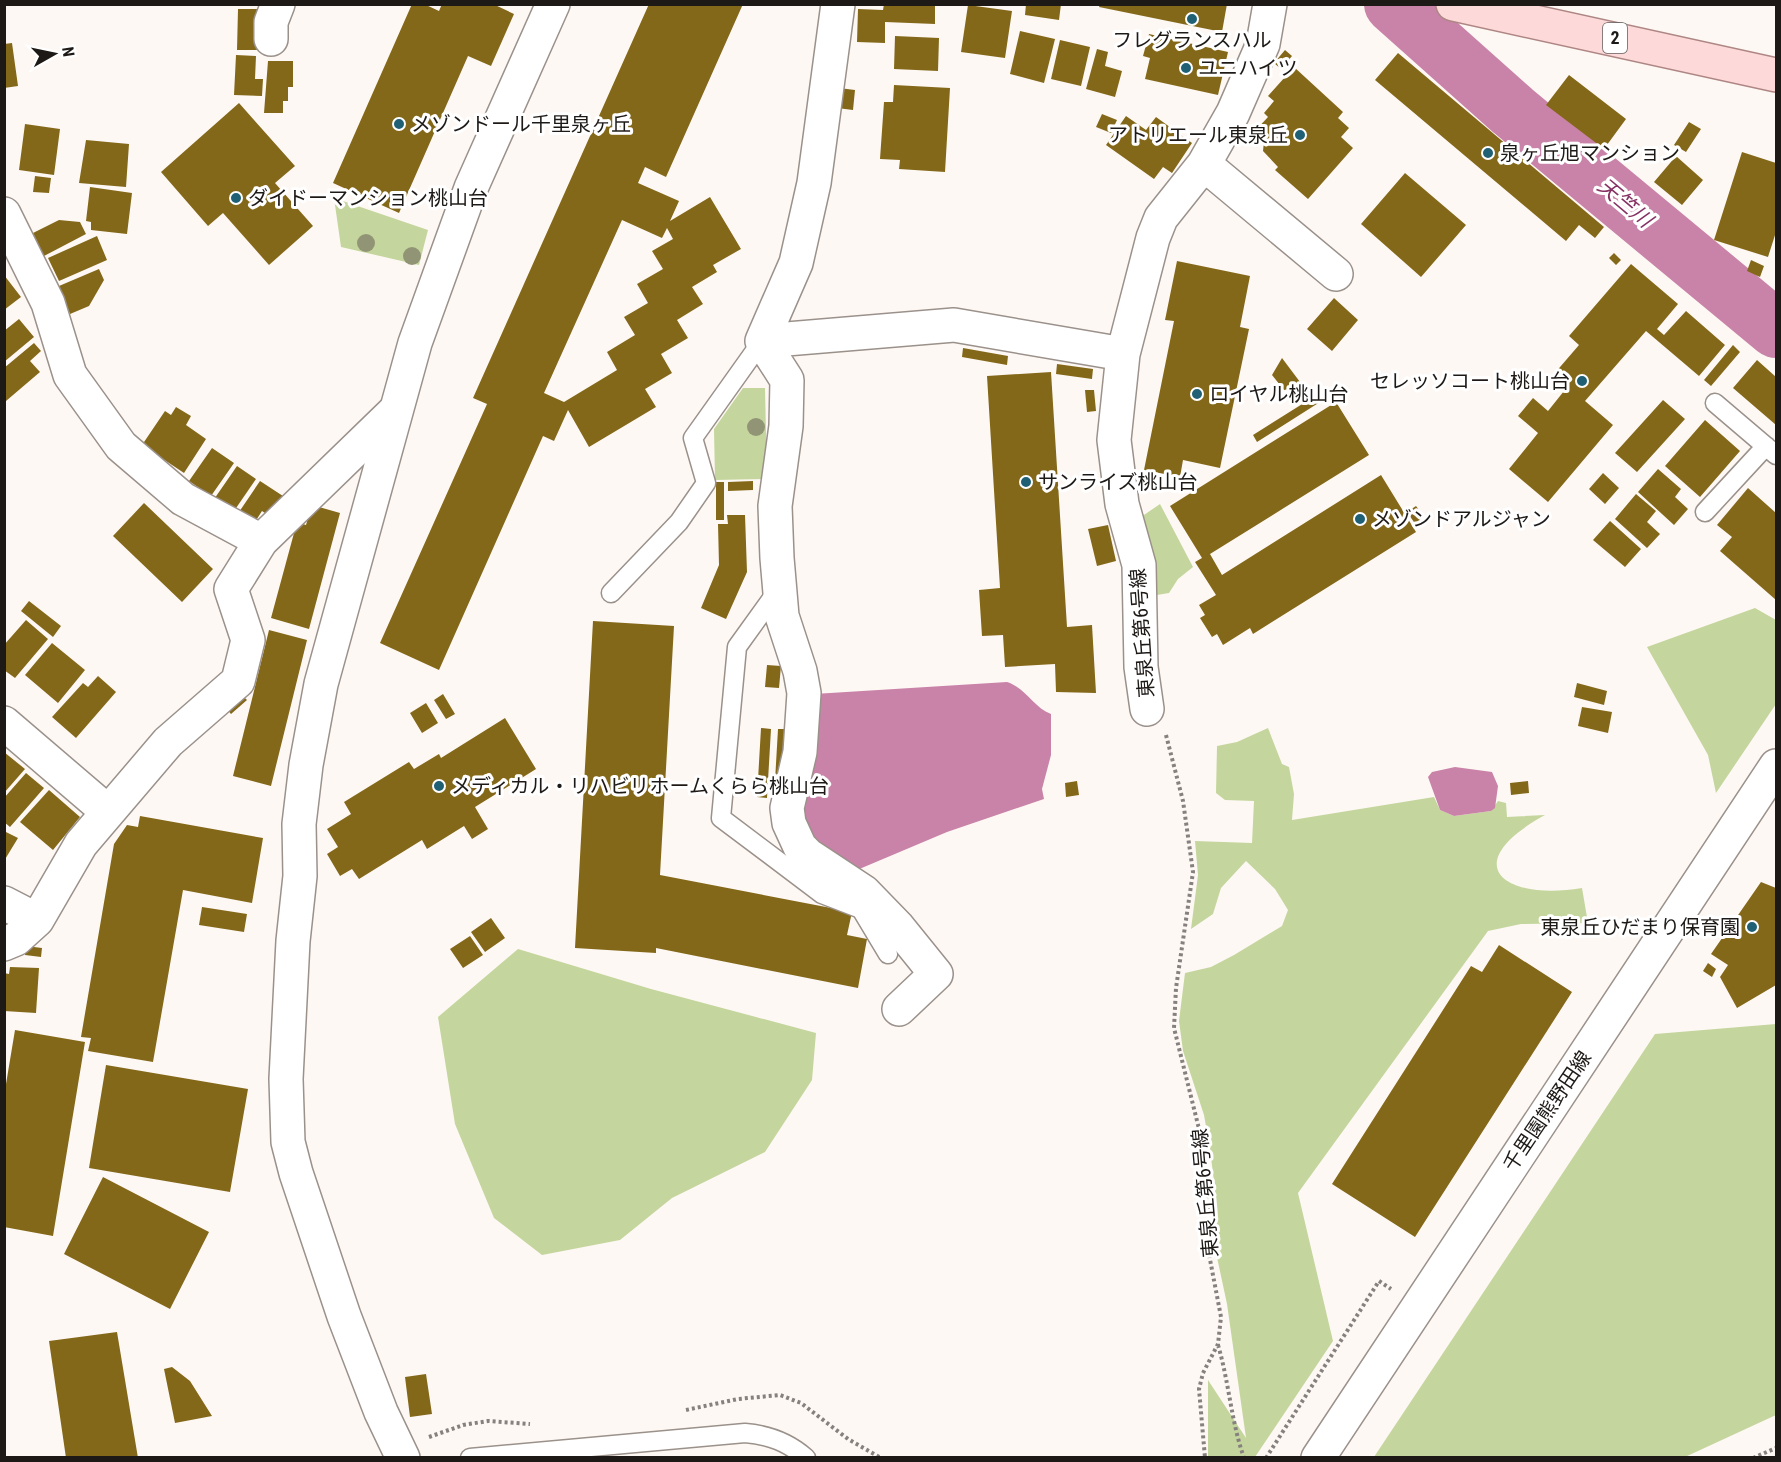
<svg xmlns="http://www.w3.org/2000/svg" width="1781" height="1462" font-family="'Roboto Condensed','Noto Sans JP',sans-serif">
<rect width="100%" height="100%" fill="#fef8f4"/>
<path fill="#c4d69d" d="M334 198 428 230 419 265 341 247Z
M743 388H765L767 479 715 480 714 429Z
M1160 504 1193 567 1178 579 1169 593 1157 595 1154 562 1141 517Z
M1755 608 1776 620V704L1716 793 1708 755 1647 647Z
M1268 728 1282 764 1289 767 1294 794 1292 820 1434 797 1440 810 1454 816 1491 811 1498 801 1506 803 1507 817 1545 815C1456 864 1503 901 1582 888L1588 923 1521 924 1488 931 1298 1193 1333 1341 1255 1457H1208V1380L1246 1438 1227 1304 1215 1248V1190L1210 1149 1204 1115 1183 1051 1179 1021 1185 973 1211 967 1234 955 1282 926 1288 910 1275 889 1246 861 1221 888 1213 914 1191 929 1198 875 1195 841 1252 843 1254 801 1225 800 1216 793 1217 746 1237 742Z
M518 949 651 989 816 1033 812 1080 765 1152 672 1198 620 1240 542 1255 494 1218 455 1124 438 1017Z
M1776 1024V1415L1685 1457H1374L1655 1034Z"/>
<path fill="#c983a8" d="M1007 682C1026 688 1033 707 1051 714V755L1042 789 1044 799 947 832 857 870 819 850 799 807 814 694Z
M1455 767 1492 772 1498 786 1495 808 1491 811 1454 816 1440 810 1428 777 1432 772Z"/>
<g fill="none" stroke-linecap="round" stroke-linejoin="round">
<path stroke="#c983a8" stroke-width="58" d="M1393 4 1513 111 1776 329"/>
</g>
<path fill="#846819" fill-rule="evenodd" d="M412 4H424L439 11 442 4H493L514 14 491 66 468 56 399 213 333 183Z
M649 4H743L666 177 645 167 638 183 679 201 670 221 710 197 741 249 713 265 717 272 692 287 703 304 677 320 688 338 661 354 672 373 645 389 656 407 589 447 568 410 554 441 543 436 439 670 380 643 487 404 473 398ZM622 220 662 238 667 228 673 239 652 251 663 269 637 284 648 303 624 317 635 335 607 352 617 370 564 402 544 393Z
M884 4H935V24L885 22V43L857 42 858 9 883 10Z
M1026 4H1061L1059 20 1025 15Z
M1100 4H1227L1222 32 1099 7Z
M968 5 1012 11 1005 58 961 52Z
M238 9H258L257 50H237Z
M1020 31 1055 39 1044 83 1010 74Z
M1149 34 1228 52 1218 95 1145 79 1150 58 1143 56Z
M895 36 939 38 938 71 894 69Z
M1060 40 1090 47 1081 86 1051 79Z
M12 43 18 86 4 88V44Z
M1097 49 1108 52 1105 66 1122 71 1115 97 1086 89Z
M1285 50 1292 56 1281 69 1274 63Z
M1398 53 1604 227 1595 238 1579 225 1566 241 1375 80Z
M236 55 256 56 255 79H263L262 96 234 95Z
M268 61H293V87H288V101H283V113H264Z
M1294 67 1343 112 1338 118 1349 128 1341 137 1353 148 1308 199 1275 170 1278 167 1263 151 1264 141 1254 132 1268 117 1264 113 1274 101 1268 96Z
M1569 75 1626 119 1604 149 1546 105Z
M894 85 950 88 945 172 899 169 900 160 880 159 884 102H893Z
M839 88 855 90 853 110 837 108Z
M239 103 295 166 275 183 313 226 269 265 223 213 208 226 161 172Z
M1102 114 1117 120 1111 133 1096 127Z
M1126 116 1146 130 1156 117 1192 143 1172 173 1163 167 1154 179 1106 145Z
M1689 122 1701 129 1686 152 1674 145Z
M25 124 60 129 54 175 19 170Z
M86 140 129 144 126 187 79 183Z
M1742 152 1776 163V232L1768 257 1714 240Z
M1676 156 1703 180 1682 205 1654 182Z
M1405 173 1466 225 1421 277 1361 224Z
M35 176 51 178 49 193 33 192Z
M90 187 132 193 127 234 91 230V222L86 221Z
M59 220 80 222 86 234 44 256 33 233Z
M97 236 107 260 59 281 48 258Z
M1614 253 1621 260 1616 265 1609 258Z
M1751 260 1764 266 1760 277 1747 271Z
M1177 261 1250 276 1240 327 1249 329 1220 468 1183 460 1180 477 1144 470 1174 321 1165 320Z
M1631 264 1678 304 1657 329 1664 335 1686 311 1725 345 1699 376 1646 331 1585 401 1613 425 1548 502 1509 469 1538 433 1518 416 1533 398 1548 411 1568 386 1554 374 1579 345 1569 336Z
M99 269 104 280 89 306 70 314 59 286Z
M4 275 21 297 4 310Z
M1334 298 1358 320 1332 351 1307 329Z
M19 319 34 337 4 362V331Z
M34 343 41 351 30 361 40 372 6 401 4 368Z
M1733 345 1740 352 1711 386 1704 380Z
M963 348 1008 356 1007 365 962 357Z
M1282 358 1303 386 1284 390 1272 375Z
M1757 360 1776 377V425L1733 388Z
M1057 364 1093 369 1092 379 1056 374Z
M1051 372 1067 627 1092 625 1096 693 1056 692 1055 664 1005 667 1003 635 982 636 979 590 1000 588 987 376Z
M1085 390H1094L1096 411 1087 412Z
M1315 396 1320 402 1257 442 1253 435Z
M1663 400 1685 419 1637 472 1615 453Z
M1336 402 1369 455 1210 554 1222 575 1381 475 1416 532 1253 634 1250 628 1223 645 1217 634 1212 637 1200 618 1205 615 1199 605 1216 595 1195 562 1202 558 1170 506Z
M176 407 191 416 186 425 206 439 184 473 142 445 165 411 171 415Z
M1705 420 1740 451 1700 497 1665 466Z
M212 448 234 463 211 496 189 481Z
M237 466 256 479 234 511 210 505Z
M1658 469 1681 489 1675 497 1688 509 1674 525 1638 492Z
M1603 473 1619 488 1605 504 1589 489Z
M260 481 283 496 269 516 262 511 253 525 237 515Z
M753 481V490L728 491V482Z
M716 482H724V520H716Z
M1748 488 1776 513V600L1720 551 1732 537 1717 525Z
M1636 494 1656 511 1647 522 1660 534 1647 548 1615 519Z
M144 503 213 569 182 602 113 536Z
M312 505 340 513 309 629 271 618 297 522 306 525Z
M1416 506 1425 518 1416 525 1407 512Z
M727 515H745L747 572 726 619 701 608 719 565 718 524H728Z
M1610 521 1641 549 1625 567 1593 540Z
M1108 525 1116 561 1097 566 1088 529Z
M29 601 61 626 53 637 21 611Z
M26 620 48 639 15 678 4 670V645Z
M593 621 674 626 660 875 852 912 847 935 867 939 858 988 656 948V953L575 948Z
M269 630 307 640 271 786 233 776Z
M52 643 85 670 58 703 25 675Z
M767 665 781 666 779 688 765 687Z
M98 676 116 692 76 738 52 717 83 683 88 687Z
M1577 683 1607 691 1604 705 1574 697Z
M240 693 247 700 231 714 225 707Z
M443 694 455 714 446 719 434 700Z
M426 703 438 723 422 733 410 713Z
M1582 707 1612 712 1608 733 1578 726Z
M505 718 536 769 475 807 488 829 472 839 464 826 427 849 422 840 359 879 352 869 340 876 327 854 338 847 327 829 351 814 344 802 409 762 414 769 439 754 441 758Z
M761 728 771 729 767 798 757 797Z
M778 729H787L784 781H775Z
M4 752 25 769 4 793Z
M26 773 44 788 10 827 4 822V798Z
M1077 781 1079 795 1066 797 1065 783Z
M1528 781 1529 793 1511 795 1510 783Z
M49 790 80 817 53 850 20 822Z
M140 816 263 838 252 903 183 890 153 1062 88 1051 91 1038 81 1037 114 844 127 825 138 827Z
M4 831 18 838 4 861Z
M1761 882 1776 888V985L1737 1008 1720 977 1728 965 1711 954Z
M202 907 247 914 244 932 199 925Z
M491 918 505 938 485 952 471 932Z
M470 936 483 955 463 968 450 949Z
M1499 945 1572 992 1415 1237 1332 1184 1471 966 1482 972Z
M26 946 42 948 41 957 25 955Z
M1708 963 1716 969 1712 977 1703 971Z
M10 967 39 968 36 1013 4 1011V973L9 974Z
M15 1030 85 1042 53 1236 4 1227V1096Z
M106 1065 248 1089 230 1192 89 1168Z
M103 1177 209 1232 170 1309 64 1254Z
M117 1332 138 1458H66L49 1341Z
M172 1367 190 1381 212 1416 175 1423 164 1369Z
M426 1374 432 1414 410 1417 405 1377Z"/>
<g fill="none" stroke-linecap="round" stroke-linejoin="round">
<g stroke="#9b918b" stroke-width="21">
<path id="service" d="M1715 403 1776 455
M1705 512 1766 446
M778 590 737 647 721 818 822 894 861 909 888 954
M611 593 679 522 706 483 693 438 762 341
M470 1458 745 1433C769 1435 788 1442 806 1458"/>
</g>
<g stroke="#9b918b" stroke-width="36">
<path id="minor" d="M271 39V22L278 4
M1204 164 1336 274
M4 214 48 303 70 375 121 446 183 499 261 541
M762 341 796 263 814 183 838 4
M1147 709 1141 667 1139 565 1122 504 1114 440 1123 354 1153 238 1161 218 1204 164 1233 113 1263 44 1270 4
M4 723 108 812
M4 903 37 920
M4 944 16 939 37 920 81 844 168 742 238 681 248 640 231 589 261 541 395 411
M899 1009 936 974 898 927 864 892 808 855 800 847 789 823 787 808 800 752 804 693 800 671 782 616 777 558 775 506 786 426 787 380 762 341 954 325 1123 354"/>
</g>
<g stroke="#9b918b" stroke-width="36">
<path id="tertiary" d="M403 1458 381 1412 344 1316 296 1173 288 1142 286 1079 293 941 300 876 299 824 306 765 321 684 415 343 471 188 553 4
M1318 1458 1776 766"/>
</g>
<g stroke="#ae8785" stroke-width="36">
<path id="primary" d="M1453 4 1776 75"/>
</g>
<path stroke="#86817f" stroke-width="4" stroke-dasharray="3 3" stroke-linecap="butt" d="M1166 735 1183 801 1193 872 1176 988 1174 1028 1202 1141 1209 1205 1208 1249 1221 1317 1218 1344 1203 1373 1199 1389 1205 1458
M1218 1345C1229 1382 1231 1421 1244 1458
M686 1410 738 1399 780 1395 801 1403 848 1439 881 1458
M429 1437 463 1425 488 1421 530 1424
M1266 1458 1379 1281 1391 1289
M1753 1458 1776 1448"/>
<use href="#service" stroke="#fff" stroke-width="18"/>
<use href="#minor" stroke="#fff" stroke-width="33"/>
<use href="#tertiary" stroke="#fff" stroke-width="33"/>
<use href="#primary" stroke="#fddad9" stroke-width="33"/>
</g>
<g fill="#919475">
<circle cx="366" cy="243" r="9"/>
<circle cx="412" cy="256" r="9"/>
<circle cx="756" cy="427" r="9"/>
</g>
<g fill="#1f6075" stroke="#fff" stroke-width="2">
<circle cx="1192" cy="19" r="6"/>
<circle cx="1186" cy="68" r="6"/>
<circle cx="399" cy="124" r="6"/>
<circle cx="1300" cy="135" r="6"/>
<circle cx="1488" cy="153" r="6"/>
<circle cx="236" cy="198" r="6"/>
<circle cx="1582" cy="381" r="6"/>
<circle cx="1197" cy="394" r="6"/>
<circle cx="1026" cy="482" r="6"/>
<circle cx="1360" cy="519" r="6"/>
<circle cx="439" cy="786" r="6"/>
<circle cx="1752" cy="927" r="6"/>
</g>
<g text-anchor="middle" stroke-width="6" stroke-linejoin="round" paint-order="stroke">
<rect fill="#fff" stroke="#615e5d" stroke-width="1.5" x="1603" y="23" width="24" height="30" rx="4.5"/>
<g font-size="18" font-weight="bold" fill="#1d1917">
<text x="1615" y="44">2</text>
</g>
<g font-size="20" fill="#1d1917" stroke="#fff" text-anchor="start">
<text x="1192" y="47" text-anchor="middle">フレグランスハル</text>
<text x="1198" y="75">ユニハイツ</text>
<text x="411" y="131">メゾンドール千里泉ヶ丘</text>
<text x="1288" y="142" text-anchor="end">アトリエール東泉丘</text>
<text x="1500" y="160">泉ヶ丘旭マンション</text>
<text x="248" y="205">ダイドーマンション桃山台</text>
<text x="1570" y="388" text-anchor="end">セレッソコート桃山台</text>
<text x="1209" y="401">ロイヤル桃山台</text>
<text x="1038" y="489">サンライズ桃山台</text>
<text x="1372" y="526">メゾンドアルジャン</text>
<text x="451" y="793">メディカル・リハビリホームくらら桃山台</text>
<text x="1740" y="934" text-anchor="end">東泉丘ひだまり保育園</text>
</g>
<g font-size="20" fill="#1d1917" stroke="#fff">
<text transform="translate(1142 633) rotate(-94)" y="7">東泉丘第6号線</text>
<text transform="translate(1547 1111) rotate(-56)" y="7">千里園熊野田線</text>
<text transform="translate(1205 1193) rotate(-95)" y="7">東泉丘第6号線</text>
</g>
<g font-size="21" font-style="italic" fill="#853163" stroke="#fff">
<text transform="translate(1625 203) rotate(40)" y="7">天竺川</text>
</g>
</g>
<rect width="1781" height="1462" fill="none" stroke="#1d1917" stroke-width="12"/>
<g transform="translate(54 54) rotate(81)" stroke="#ffffff" stroke-width="4.5" paint-order="stroke">
<path d="M0-4.5L10 22L0 15L-10 22Z" fill="#1d1917"/>
<text y="-9" font-size="16" font-weight="bold" text-anchor="middle" fill="#1d1917">N</text>
</g>
</svg>
